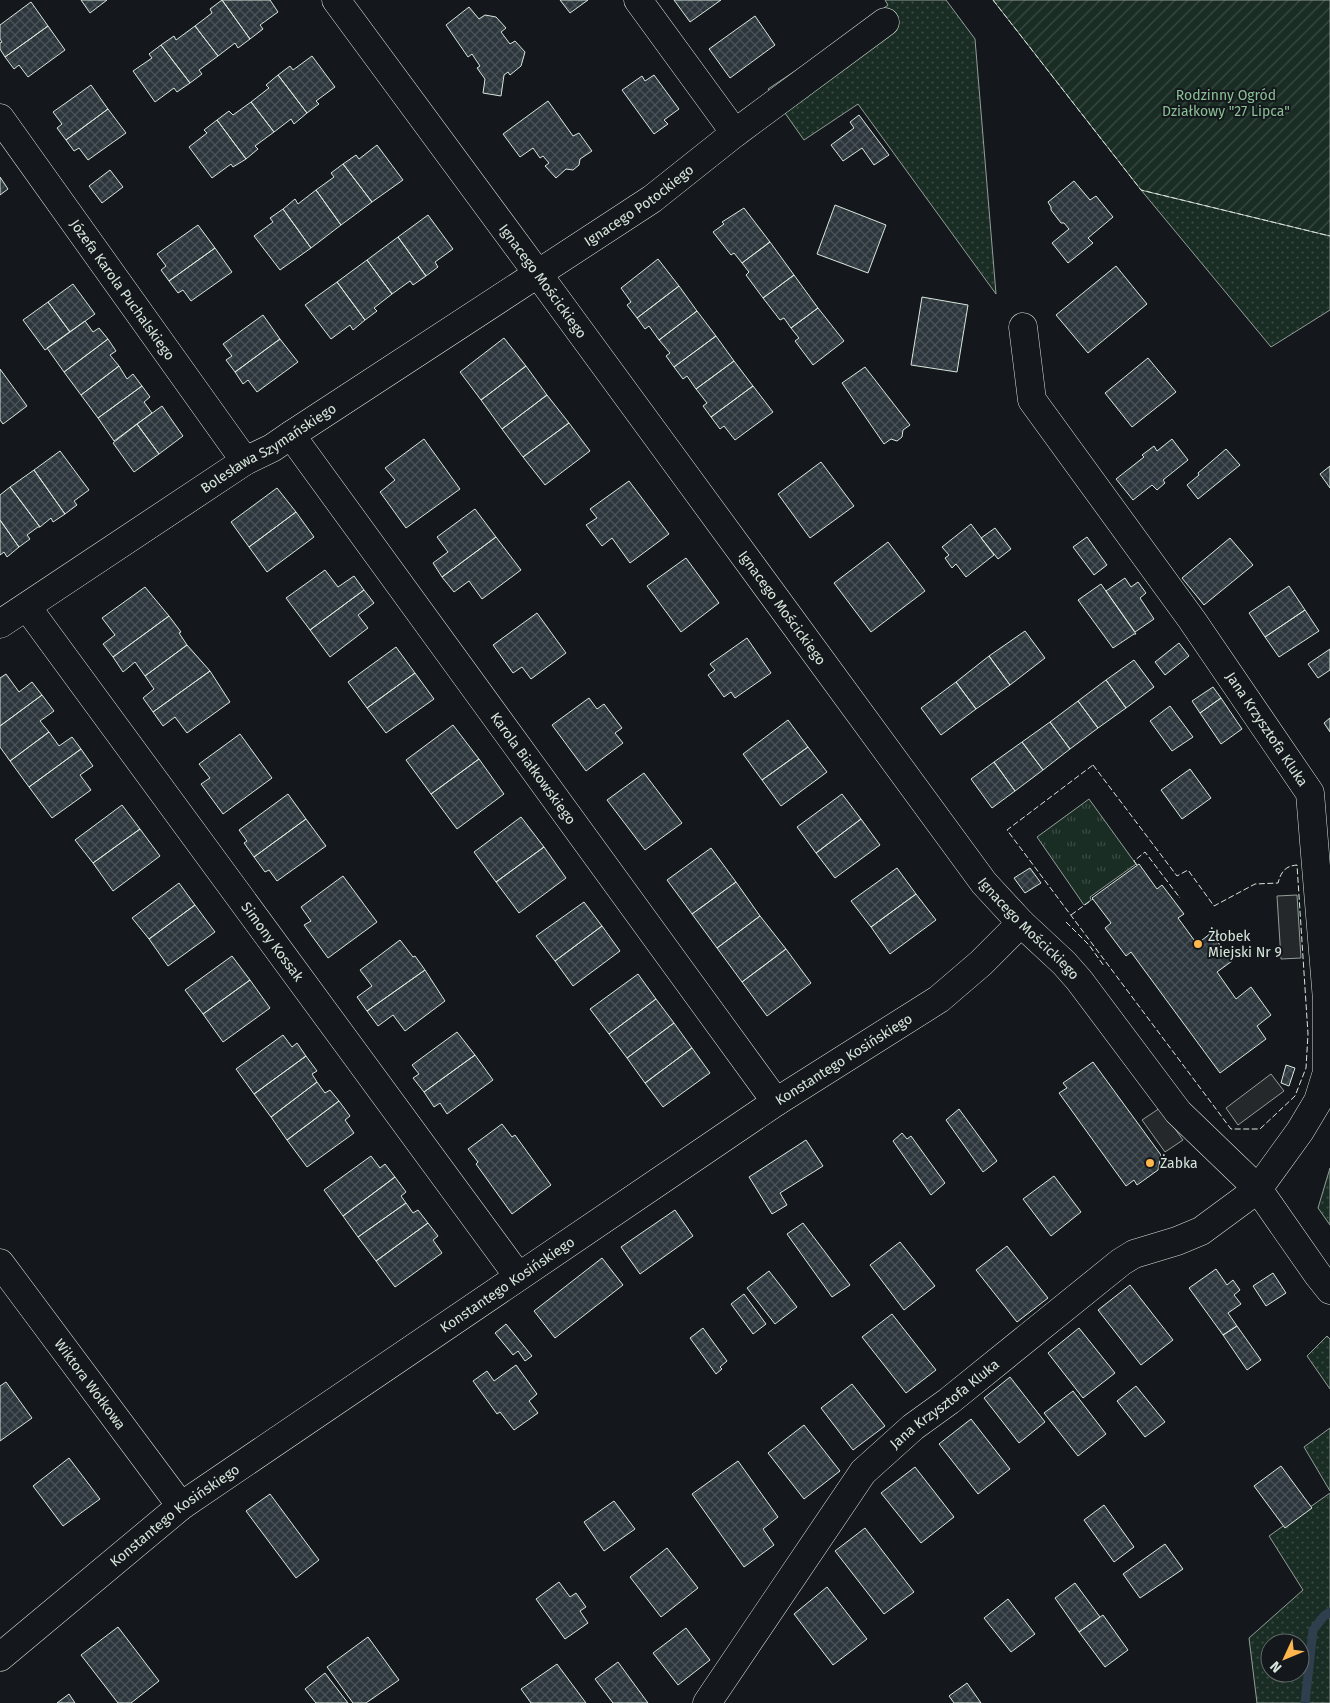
<svg xmlns="http://www.w3.org/2000/svg" width="1330" height="1703" font-family="'Fira Sans',sans-serif">
<defs>
<pattern id="grass-dots" width="8" height="8" patternUnits="userSpaceOnUse" patternTransform="scale(1.25)"><rect width="8" height="8" fill="#1a2d24"/><path d="M2 2h.1M6 6h.1" fill="none" stroke="#3b4b43" stroke-width="1.8" stroke-linecap="round"/></pattern>
<pattern id="park-tufts" width="24" height="20" patternUnits="userSpaceOnUse" patternTransform="scale(1.25)"><rect width="24" height="20" fill="#1a2d24"/><path d="M3 7l-1-3M5 7V3M7 7l1-3M15 17l-1-3M17 17v-4M19 17l1-3" fill="none" stroke="#3b4b43"/></pattern>
<pattern id="garden-furrows" width="10" height="10" patternUnits="userSpaceOnUse" patternTransform="scale(1.25)"><rect width="10" height="10" fill="#1a2d24"/><path d="M-1 1l2-2M0 10L10 0M9 11l2-2" fill="none" stroke="#3b4b43"/></pattern>
<pattern id="building-cross-hatch" width="8" height="8" patternUnits="userSpaceOnUse" patternTransform="scale(1.25)"><rect width="8" height="8" fill="#2c363c"/><path d="M0 0l8 8M0 8l8-8" fill="none" stroke="#4a5358"/></pattern>
</defs>
<rect width="100%" height="100%" fill="#14181c"/>
<path fill="url(#grass-dots)" stroke="#939e99" fill-rule="evenodd" d="M885 0H946L975 39 996 294 858 104 804 140 768 89 822 53 888 5Z
M1141 190 1330 236V310L1271 347Z
M1330 1168V1225L1318 1208Z
M1327 1336 1330 1339V1389L1307 1356Z
M1330 1428V1491L1304 1447Z
M1330 1493V1703H1257L1249 1638 1303 1590 1269 1536ZM1270 1643H1300V1673H1270Z"/>
<path fill="url(#park-tufts)" stroke="#939e99" d="M1089 799 1136 864 1090 897 1091 900 1084 905 1037 837Z"/>
<path fill="url(#garden-furrows)" stroke="#939e99" d="M993 0H1330V236L1141 190Z"/>
<path fill="#24282b" stroke="#939e99" d="M1297 895 1301 958 1281 959 1277 896Z
M1271 1074 1284 1091 1238 1125 1226 1108Z
M1160 1108 1183 1140 1165 1152 1142 1120Z"/>
<g fill="none" stroke-linecap="round" stroke-linejoin="round">
<path stroke="#2f3f4d" stroke-width="9" d="M1305 1703 1313 1630 1324 1616 1330 1612"/>
</g>
<path fill="url(#building-cross-hatch)" stroke="#d8e6dc" d="M81 0H107L90 13Z
M222 0 250 39 238 48 235 43 218 56 195 26 212 13 210 9Z
M222 0H270L278 12 260 25 263 29 250 39Z
M560 0H588L570 13Z
M674 0H721L690 22Z
M31 2 48 26 5 57 0 49V43L2 42 0 39V25Z
M469 7 479 19 485 15 496 17 506 28 501 32 510 44 515 41 525 52 521 66 510 75 508 72 504 75 501 96 483 93 485 79 477 68 480 66 472 54 468 57 446 25Z
M755 16 775 45 730 78 709 49Z
M48 26 65 50 28 77 19 65 14 69 5 57Z
M195 26 218 56 199 70 202 74 190 83 161 45 174 36 176 40Z
M161 45 190 83 177 92 174 88 155 102 133 71 152 58 149 54Z
M312 56 335 87 316 101 319 104 307 113 278 75 290 66 293 70Z
M278 75 307 113 294 124 291 119 274 132 251 102 269 88 266 85Z
M654 75 679 109 664 120 668 124 654 134 622 90 642 76 645 81Z
M91 85 108 109 66 140 57 128 62 124 53 112Z
M548 101 573 136 579 133 592 151 580 159 579 165 573 170 566 169 556 178 545 166 549 163 543 156 540 158 533 148 520 157 503 134Z
M251 102 274 132 255 146 258 149 246 159 217 120 229 111 233 115Z
M108 109 126 133 88 160 79 148 74 151 66 140Z
M859 115 889 155 874 165 862 148 843 161 831 145 854 128 850 122Z
M217 120 246 159 233 167 231 164 212 178 189 147 207 133 204 130Z
M377 145 403 180 372 202 343 164 356 155 359 159Z
M343 164 372 202 341 225 316 190 334 177 331 173Z
M110 170 123 187 102 203 89 186Z
M0 177 8 189 0 195Z
M1074 181 1090 200 1096 196 1113 217 1088 238 1093 243 1068 263 1052 243 1069 229 1064 223H1061L1051 210V207L1048 202Z
M316 190 341 225 311 248 283 209 295 199 298 204Z
M835 205 886 225 868 273 817 254Z
M744 208 770 242 742 263 734 253 731 255 713 232 724 224 722 222Z
M283 209 311 248 280 270 254 236 273 222 270 218Z
M428 215 453 249 435 262 438 267 426 276 398 237Z
M198 225 215 248 169 281 161 270 166 266 157 254Z
M398 237 426 276 413 285 410 281 392 294 367 260Z
M770 242 794 275 763 298 746 275 749 272 742 263Z
M215 248 232 272 191 301 183 290 178 293 169 281Z
M658 259 679 286 637 318 627 305 631 302 621 288Z
M367 260 392 294 374 308 377 311 365 320 337 282Z
M1116 266 1147 304 1088 353 1056 315Z
M794 275 818 308 791 328 784 318 780 320 763 298Z
M337 282 365 320 353 330 350 325 331 339 305 305Z
M73 284 95 314 70 332 48 302Z
M679 286 697 311 659 340 649 326 645 329 637 318Z
M922 297 968 305 957 372 911 365Z
M48 302 70 332 45 350 23 320Z
M818 308 844 341 813 365 795 341 799 338 791 328Z
M697 311 716 336 674 367 666 356 670 353 659 340Z
M263 315 280 339 235 372 226 360 232 356 223 344Z
M85 321 93 332 99 328 108 339 64 372 47 348Z
M716 336 734 361 696 389 687 376 683 379 674 367Z
M504 338 526 366 481 400 460 372Z
M108 339 116 351 110 355 119 366 81 395 64 372Z
M280 339 298 362 257 392 248 380 243 384 235 372Z
M1148 358 1176 392 1132 427 1105 393Z
M734 361 753 386 711 417 703 406 707 403 696 389Z
M119 366 127 379 133 374 142 386 98 418 81 395Z
M526 366 547 395 502 429 481 400Z
M865 367 910 425 903 430 902 437 897 441 891 439 884 444 842 383Z
M0 369 27 406 3 424 0 420Z
M142 386 150 397 144 402 152 413 114 441 98 418Z
M753 386 773 412 735 440 724 426 720 429 711 417Z
M547 395 569 423 523 457 502 429Z
M162 406 183 436 159 454 137 424Z
M569 423 590 451 545 485 523 457Z
M137 424 159 454 134 472 113 443Z
M424 439 460 489 406 528 380 492 395 480 385 468Z
M1172 439 1188 460 1163 480 1165 483 1157 490 1152 485 1133 500 1116 479 1144 457 1142 455 1154 446 1157 451Z
M1226 449 1240 465 1198 499 1187 485 1199 475 1198 473Z
M60 451 89 490 74 501 77 505 65 514 34 470Z
M821 462 854 506 810 538 778 494Z
M1330 466V488L1320 474Z
M34 470 65 514 53 522 51 518 40 527 10 487Z
M629 481 669 534 630 563 612 538 602 546 586 525 597 518 590 509Z
M10 487 40 527H38L27 535 30 539 19 547 0 520V495Z
M277 488 296 512 249 547 231 522Z
M475 509 496 537 442 577 433 563 448 552 437 537Z
M296 512 314 537 267 572 249 547Z
M0 520 19 547 7 557 4 552 0 555Z
M971 524 994 555 966 577 956 564 952 568 945 558 949 555 942 547Z
M995 528 1011 549 998 559 981 538Z
M496 537 521 570 482 599 469 581 454 592 442 577Z
M1087 537 1107 565 1094 575 1073 547Z
M1230 538 1253 565 1204 605 1182 578Z
M888 542 925 591 871 632 834 583Z
M686 558 719 603 681 632 647 586Z
M325 570 338 587 354 576 364 590 310 630 286 598Z
M1125 578 1131 587 1138 582 1146 593 1140 598 1154 619 1135 632 1106 591Z
M1101 584 1136 634H1134L1113 648 1078 600Z
M1289 586 1305 610 1265 637 1249 613Z
M145 587 169 616 113 657 103 644 115 635 102 618Z
M364 590 374 603 358 615 368 628 330 657 310 630Z
M1305 610 1319 631 1279 657 1265 637Z
M537 613 566 653 531 679 522 667 513 673 493 645Z
M169 616 181 632 179 633 187 645 145 676 135 662 123 672 113 657Z
M1025 631 1045 658 1010 685 989 656Z
M747 638 771 673 735 698 731 692 724 697 708 675 715 670 710 664Z
M1179 643 1189 656 1165 675 1155 662Z
M187 645 210 671 153 712 143 698 154 689 145 676Z
M396 647 415 673 367 708 348 682Z
M1330 649V670L1318 678 1308 664Z
M989 656 1010 685 976 709 956 682Z
M1134 660 1154 687 1126 708 1106 680Z
M210 671 230 702 187 733 175 717 163 726 153 712Z
M415 673 434 699 386 733 367 708Z
M6 674 19 692 32 682 42 695 0 726V678Z
M1106 680 1126 708 1098 728 1078 701Z
M956 682 976 709 941 735 921 708Z
M1213 687 1221 698 1200 713 1192 701Z
M42 695 54 711 40 721 49 732 10 761 0 747V726Z
M589 698 597 709 604 704 622 728 615 733 623 743 586 771 552 725Z
M1221 698 1242 729 1221 744 1200 713Z
M1078 701 1098 728 1070 749 1050 722Z
M1170 706 1193 737 1172 751 1150 721Z
M1330 718V732L1324 723Z
M788 720 808 747 762 780 743 754Z
M1050 722 1070 749 1043 770 1022 742Z
M453 725 479 759 431 794 406 760Z
M49 732 59 746 72 737 81 749 29 787 10 761Z
M240 734 272 778 223 814 201 784 210 778 199 764Z
M1022 742 1043 770 1015 791 994 762Z
M808 747 827 772 781 806 762 780Z
M81 749 93 766 80 775 91 790 52 818 29 787Z
M479 759 504 794 457 829 431 794Z
M994 762 1015 791 992 808 971 779Z
M1190 769 1211 798 1182 819 1161 790Z
M644 773 682 823 645 850 607 800Z
M288 794 306 819 254 857 244 843 247 841 239 830Z
M842 794 861 819 816 853 797 827Z
M122 805 140 829 93 863 75 840Z
M521 817 544 847 496 882 474 852Z
M306 819 326 846 277 881 269 870 265 872 254 857Z
M861 819 880 845 835 878 816 853Z
M140 829 160 856 113 891 93 863Z
M544 847 566 878 519 913 496 882Z
M711 848 736 882 692 914 667 880Z
M1139 864 1157 889 1162 885 1184 914 1178 918 1197 944 1211 933 1232 961 1217 972 1236 999 1251 987 1271 1015 1257 1026 1266 1039 1220 1073 1131 952 1126 956 1105 928 1111 923 1092 898Z
M897 868 916 894 871 927 851 901Z
M1030 868 1041 883 1025 893 1014 878Z
M343 876 377 922 328 958 304 925 311 921 301 907Z
M736 882 760 916 717 948 692 914Z
M179 883 195 905 149 939 132 918Z
M916 894 936 920 890 954 871 927Z
M584 902 602 926 555 961 536 936Z
M195 905 215 932 168 966 149 939Z
M760 916 786 949 742 982 717 948Z
M602 926 620 951 573 986 555 961Z
M400 940 413 957 415 956 425 970 367 1011 357 997 372 986 360 970Z
M786 949 811 983 767 1016 742 982Z
M232 956 250 980 203 1014 185 990Z
M425 970 445 1001 405 1031 393 1015 378 1026 367 1011Z
M638 974 656 999 609 1034 590 1009Z
M250 980 270 1008 223 1042 203 1014Z
M656 999 674 1023 627 1058 609 1034Z
M674 1023 692 1048 645 1083 627 1058Z
M457 1032 475 1055 424 1092 413 1078 419 1074 412 1065Z
M283 1035 292 1047 297 1043 306 1056 254 1094 236 1069Z
M692 1048 710 1073 663 1107 645 1083Z
M475 1055 493 1080 447 1114 440 1103 434 1107 424 1092Z
M306 1056 317 1071 312 1074 317 1082 271 1117 254 1094Z
M1093 1062 1161 1155 1158 1170 1137 1185 1134 1180 1126 1186 1059 1093 1067 1088 1063 1083Z
M1286 1065 1295 1068 1289 1086 1281 1083Z
M317 1082 325 1093 330 1090 339 1101 287 1140 271 1117Z
M339 1101 350 1116 345 1120 354 1133 307 1167 287 1140Z
M959 1109 997 1161 983 1172 946 1120Z
M502 1124 512 1137 515 1135 551 1185 512 1214 476 1164 478 1162 468 1149Z
M902 1133 907 1139 911 1136 945 1183 931 1195 893 1141Z
M806 1140 823 1166 780 1193 787 1205 772 1214 749 1177Z
M371 1156 380 1168 385 1164 395 1177 343 1216 324 1190Z
M1054 1176 1081 1212 1051 1236 1023 1199Z
M395 1177 406 1192 401 1196 406 1203 358 1237 343 1216Z
M406 1203 413 1213 418 1210 428 1223 376 1261 358 1237Z
M675 1210 693 1236 640 1274 621 1247Z
M428 1223 438 1236 433 1240 442 1253 395 1287 376 1261Z
M803 1223 850 1285 832 1297 787 1234Z
M900 1242 935 1286 904 1310 870 1265Z
M1007 1246 1048 1298 1017 1322 976 1270Z
M602 1258 623 1285 555 1338 534 1311Z
M1216 1269 1227 1285 1233 1280 1240 1290 1234 1295 1241 1304 1228 1313 1237 1326 1223 1335 1189 1288Z
M769 1271 797 1307 775 1324 747 1288Z
M1273 1273 1286 1293 1266 1306 1253 1286Z
M1130 1285 1173 1340 1141 1365 1098 1310Z
M744 1294 766 1324 753 1334 731 1304Z
M892 1314 936 1370 906 1393 862 1337Z
M506 1324 532 1356 525 1361 518 1351 513 1355 495 1333Z
M1237 1326 1261 1360 1247 1370 1223 1335Z
M703 1328 727 1361 720 1367 722 1369 716 1374 690 1338Z
M1079 1328 1115 1373 1083 1398 1048 1353Z
M516 1365 537 1394 529 1401 538 1413 514 1430 500 1412 497 1414 473 1381 487 1371 494 1381Z
M1010 1377 1045 1422 1019 1443 984 1398Z
M6 1382 32 1418 0 1441V1386Z
M852 1384 885 1426 853 1450 821 1408Z
M1136 1386 1165 1422 1145 1437 1117 1401Z
M1073 1391 1106 1434 1078 1456 1044 1413Z
M971 1419 1010 1469 978 1494 939 1444Z
M804 1425 840 1471 804 1499 768 1453Z
M69 1458 100 1499 63 1526 33 1486Z
M738 1461 778 1517 763 1529 774 1545 744 1567 692 1494Z
M1281 1466 1312 1508 1285 1528 1254 1486Z
M915 1467 954 1517 921 1543 881 1493Z
M270 1494 319 1560 296 1578 246 1511Z
M614 1501 635 1529 604 1551 584 1522Z
M1104 1505 1134 1547 1114 1562 1084 1520Z
M865 1528 914 1592 884 1614 835 1551Z
M1165 1544 1183 1569 1140 1598 1123 1574Z
M667 1548 698 1588 661 1617 630 1577Z
M559 1582 570 1597 576 1593 586 1607 580 1611 588 1623 565 1639 536 1599Z
M1075 1583 1100 1617 1079 1632 1055 1598Z
M827 1587 867 1639 833 1665 794 1614Z
M1008 1599 1035 1634 1011 1652 984 1618Z
M1103 1615 1128 1650 1105 1667 1079 1632Z
M118 1627 159 1681 131 1703H118L81 1655Z
M686 1628 710 1660 678 1685 653 1653Z
M368 1637 399 1680 366 1703H353L327 1667Z
M618 1662 648 1703H613L595 1679Z
M557 1664 586 1703H531L521 1689Z
M325 1673 348 1703H316L305 1689Z
M967 1683 981 1703H954L949 1696Z
M69 1694 75 1703H57Z"/>
<g fill="none" stroke-linecap="round" stroke-linejoin="round">
<g stroke="#d8e6dc" stroke-width="29">
<g id="minor">
<path id="s1" d="M336 0 538 274 984 883 1021 923 1064 963 1079 980 1178 1112 1258 1189 1318 1275 1330 1290"/>
<path d="M638 0 735 133"/>
<path id="s2" d="M0 118 245 461"/>
<path id="s3" d="M291 435 776 1102"/>
<path id="s4" d="M27 607 518 1276"/>
<path id="s5" d="M0 624 245 461 272 448 291 435 652 199 735 133 885 22"/>
<path id="s6" d="M0 1263 181 1506"/>
<path id="s7" d="M0 1657 181 1506 776 1102 939 999 981 963 1021 923"/>
<path id="s8" d="M707 1703 863 1472 913 1427 949 1401 1121 1262 1134 1254 1177 1241 1201 1231 1258 1189 1300 1131 1318 1101 1327 1072V1000L1310 793 1192 620 1032 400 1023 327"/>
</g>
</g>
<use href="#minor" stroke="#14181c" stroke-width="28"/>
<path stroke="#d8e6dc" stroke-width="1" stroke-dasharray="6 2.5" stroke-linecap="butt" d="M993 0 1141 190 1330 236
M1093 765 1177 876 1188 870 1214 906 1255 884 1278 883C1281 872 1285 866 1297 865L1308 1034 1306 1068 1295 1096 1260 1129H1231L1007 830Z
M1137 865 1134 861 1145 852 1180 898
M1071 915 1093 899
M1066 922 1089 945 1104 966"/>
</g>
<g fill="#ffb74d" stroke="#14181c" stroke-width="2">
<circle cx="1198" cy="944" r="5"/>
<circle cx="1150" cy="1163" r="5"/>
</g>
<g text-anchor="middle" stroke-width="4" stroke-linejoin="round" paint-order="stroke">
<g font-size="14" fill="#8ac095" stroke="#14181c">
<text x="1226" y="100">Rodzinny Ogród<tspan x="1226" dy="16">Działkowy "27 Lipca"</tspan></text>
</g>
<g font-size="14" fill="#d8e6dc" stroke="#14181c">
<text dy="5" stroke="none"><textPath href="#s5" startOffset="764">Ignacego Potockiego</textPath></text>
<text dy="5" stroke="none"><textPath href="#s1" startOffset="349">Ignacego Mościckiego</textPath></text>
<text dy="5" stroke="none"><textPath href="#s2" startOffset="211">Józefa Karola Puchalskiego</textPath></text>
<text dy="5" stroke="none"><textPath href="#s5" startOffset="321">Bolesława Szymańskiego</textPath></text>
<text dy="5" stroke="none"><textPath href="#s1" startOffset="754">Ignacego Mościckiego</textPath></text>
<text transform="translate(1267 729) rotate(56)" y="5">Jana Krzysztofa Kluka</text>
<text dy="5" stroke="none"><textPath href="#s3" startOffset="412">Karola Białkowskiego</textPath></text>
<text dy="5" stroke="none"><textPath href="#s1" startOffset="1159">Ignacego Mościckiego</textPath></text>
<text dy="5" stroke="none"><textPath href="#s4" startOffset="415">Simony Kossak</textPath></text>
<text dy="5" stroke="none"><textPath href="#s7" startOffset="1035">Konstantego Kosińskiego</textPath></text>
<text dy="5" stroke="none"><textPath href="#s7" startOffset="630">Konstantego Kosińskiego</textPath></text>
<text dy="5" stroke="none"><textPath href="#s6" startOffset="151">Wiktora Wołkowa</textPath></text>
<text dy="5" stroke="none"><textPath href="#s8" startOffset="385">Jana Krzysztofa Kluka</textPath></text>
<text dy="5" stroke="none"><textPath href="#s7" startOffset="225">Konstantego Kosińskiego</textPath></text>
</g>
<g font-size="14" fill="#d8e6dc" stroke="#14181c" text-anchor="start">
<text x="1208" y="941">Żłobek<tspan x="1208" dy="16">Miejski Nr 9</tspan></text>
<text x="1160" y="1168">Żabka</text>
</g>
</g>
<g transform="translate(1285 1658) rotate(226)"><circle r="24" fill="#14181c" stroke="#626a69"/>
<path d="M0-4L9 19L0 12L-9 19Z" fill="#ffb74d"/>
<text y="-8" font-size="14" font-weight="bold" text-anchor="middle" fill="#d8e6dc">N</text>
</g>
</svg>
